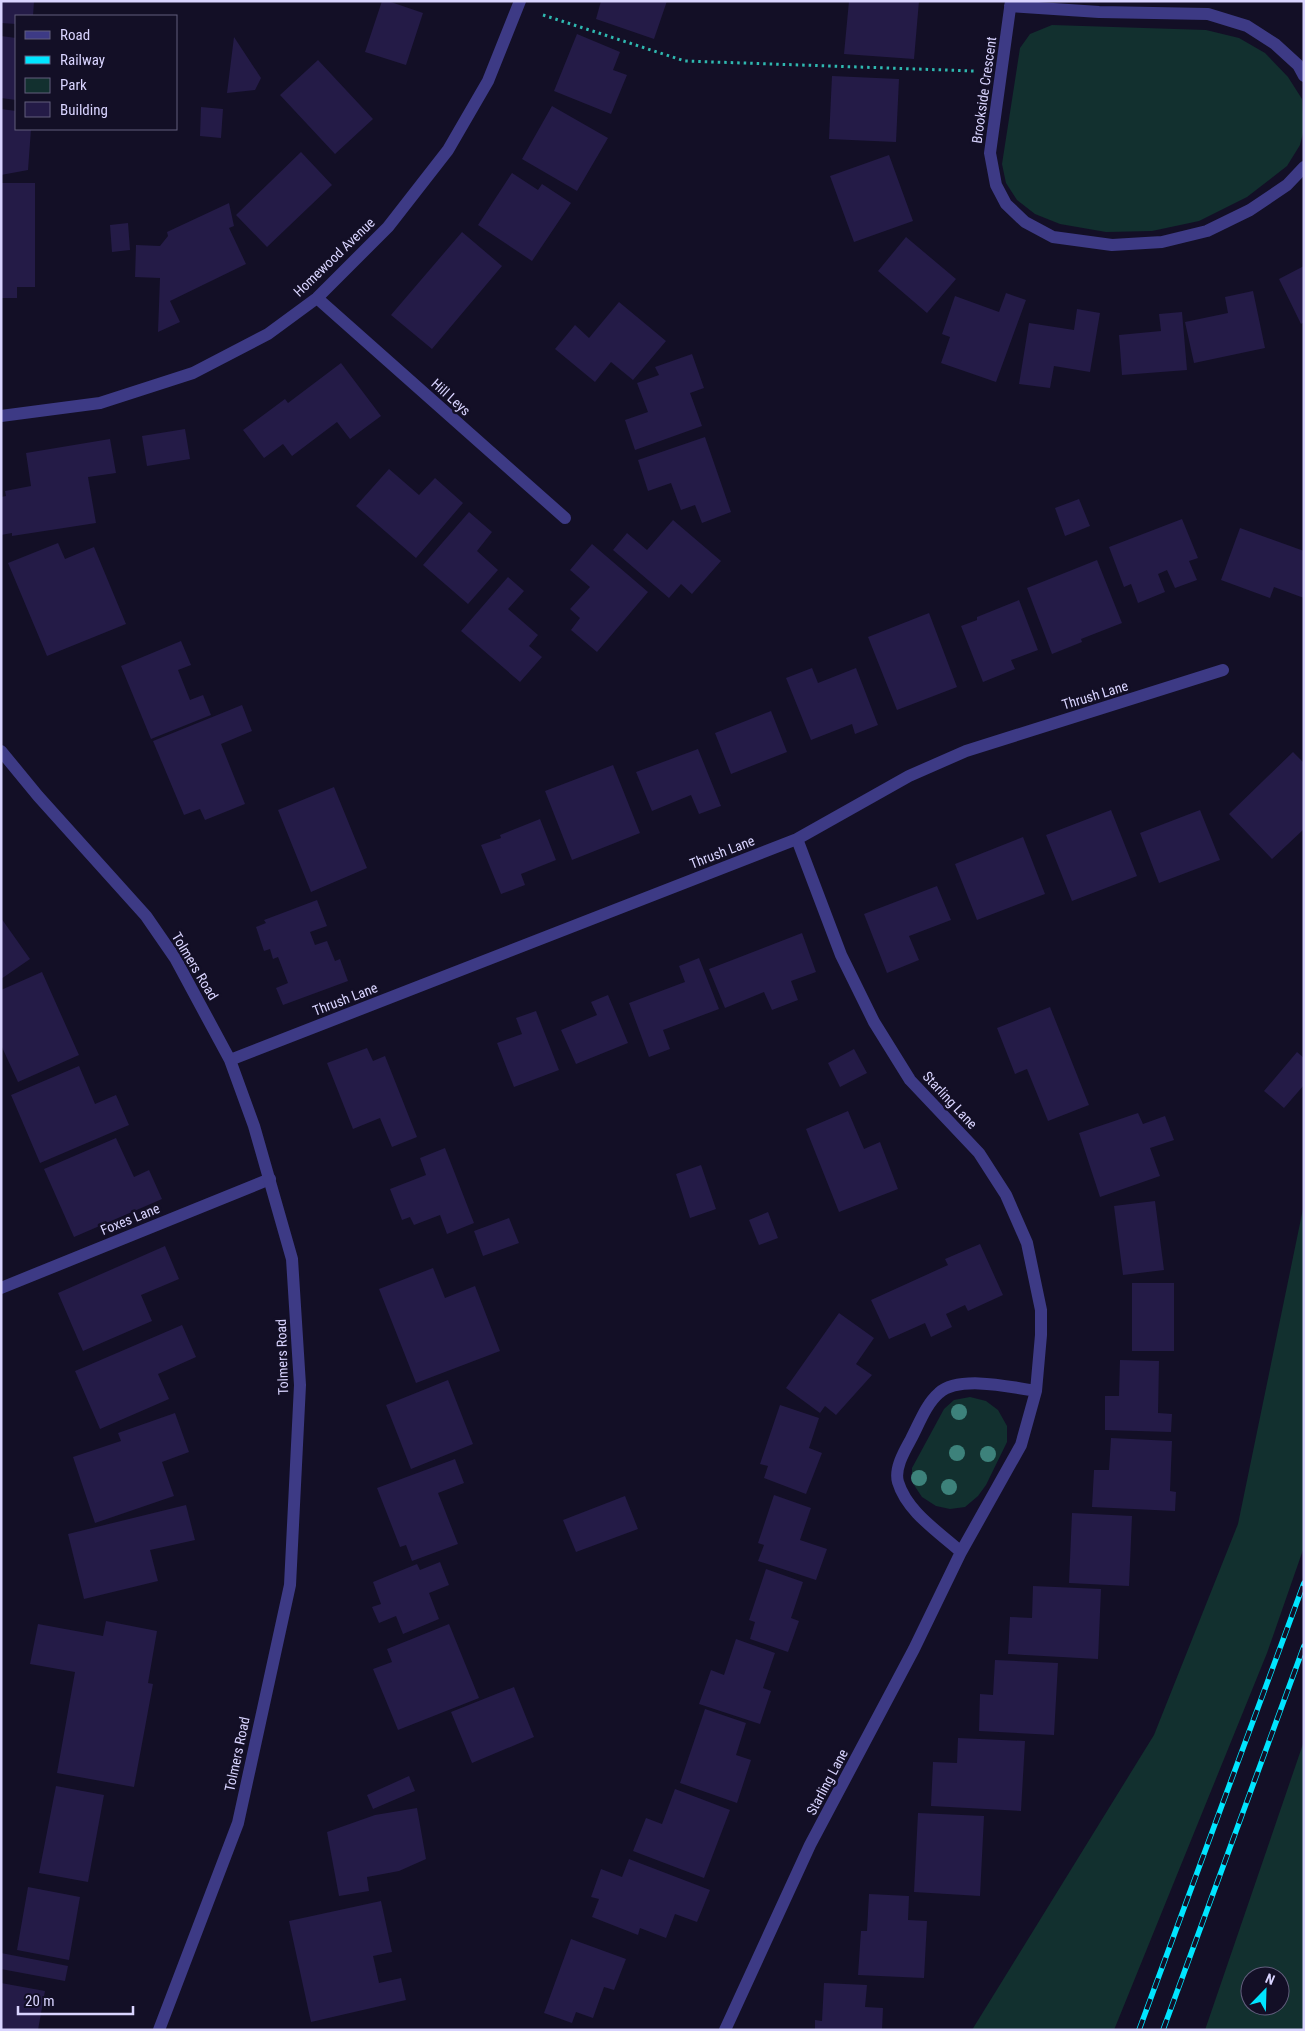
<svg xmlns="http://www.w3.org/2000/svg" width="1305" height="2031" font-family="'Roboto Condensed',sans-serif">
<rect width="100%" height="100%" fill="#130f26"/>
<path fill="#12302f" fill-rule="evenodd" d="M1052 25 1206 30 1239 38 1265 53 1288 77 1302 99 1304 129 1300 145 1287 166 1247 197 1199 221 1152 231 1106 232 1060 224 1035 214 1017 200 1006 183 1002 164 1020 48 1030 34Z
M1304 1204V1547L1267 1653 1114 2030H972L1154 1735 1238 1524Z
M970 1397 986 1401 998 1410 1007 1426V1442L986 1485 978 1496 965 1507 950 1509 936 1506 922 1497 912 1482V1468L944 1409 954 1400Z
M1304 1741V2030H1205ZM1250 1976H1280V2006H1250Z"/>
<path fill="#241b47" d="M1 1H34L33 16H16V24L1 23Z
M382 1H388L423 13 406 65 365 52Z
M601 1H667L654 39 596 19Z
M849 1H919L914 59 844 54Z
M577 34 620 52 613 70 627 75 611 114 554 91Z
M1 36 16 38V100L1 98Z
M234 37 261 78 255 90 227 93Z
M318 60 373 119 335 154 280 95Z
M832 76 899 79 896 142 829 139Z
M552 106 608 138 577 191 522 159Z
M201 107 223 109 221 138 200 136Z
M1 109 16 111V129H31L28 170 1 175Z
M301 152 332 185 267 247 236 215Z
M889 155 913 221 854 242 830 176Z
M512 173 538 190 542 184 571 203 532 261 478 225Z
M1 183H35V287H17V298H1Z
M229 203 234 226 229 228 246 264 170 301 180 322 158 332 160 278 135 277 136 245 160 246 168 236 167 232Z
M128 223 130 250 112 252 110 225Z
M462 232 502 266 432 349 391 315Z
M906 237 956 279 927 313 878 271Z
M1304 266V322L1301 324 1279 279Z
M1253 291 1265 348 1194 363 1185 322 1228 313 1225 297Z
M1006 293 1026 300 996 382 941 363 950 337 942 334 955 296 999 312Z
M619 302 666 341 633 380 611 362 595 382 555 349 575 325 589 338Z
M1077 309 1100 313 1090 372 1054 366 1050 388 1019 384 1029 323 1074 330Z
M1182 312 1187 370 1122 375 1119 335 1161 331 1159 314Z
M692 354 704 388 690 393 702 426 635 450 625 420 648 412 637 383 659 375 655 367Z
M341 363 381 416 350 439 337 422 292 456 283 444 264 458 243 430 285 399 288 403Z
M185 429 190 459 147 466 142 436Z
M705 437 731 512 702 523 695 505 681 510 671 483 648 491 638 460Z
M110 439 116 473 88 477 96 523 12 536V533L1 535V497L6 496 5 491 31 486 26 453Z
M389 469 419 495 435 478 463 503 416 558 356 506Z
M1079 499 1090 526 1065 536 1055 508Z
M469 512 492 532 477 551 498 570 468 604 423 565Z
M1182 519 1198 558 1189 561 1197 580 1175 588 1167 570 1158 574 1165 592 1138 603 1131 584 1124 587 1109 547Z
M673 520 721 561 692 594 681 584 669 598 613 550 627 533 647 550Z
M1240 528 1304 551V598L1274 587 1270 598 1221 580Z
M58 543 65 559 94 547 126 624 47 656 8 563Z
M592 544 648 592 597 652 571 630 580 618 570 609 590 587 570 570Z
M1097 560 1122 623 1081 639 1082 642 1052 654 1027 588Z
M508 577 524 591 508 609 538 635 529 646 542 657 520 682 461 631Z
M1019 600 1038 650 1011 660 1015 669 983 682 961 626 977 620V617Z
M929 613 957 687 897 710 868 637Z
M181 641 191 665 178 670 190 700 203 695 211 715 151 739 121 666Z
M812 668 818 683 856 668 878 725 855 734 852 724 811 740 786 678Z
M242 705 252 731 221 744 245 804 205 820 200 809 184 815 153 741Z
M771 711 787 752 731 774 715 733Z
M698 749 721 806 699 814 691 795 652 811 636 772Z
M1293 752 1304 763V829L1272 859 1229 814Z
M613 765 640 833 572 860 545 791Z
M334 787 367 868 311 892 278 810Z
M1111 810 1137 876 1072 901 1046 835Z
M1200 810 1220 860 1159 883 1140 833Z
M540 819 556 860 521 874 525 885 501 894 481 845 501 838 500 835Z
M1023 837 1045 894 977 920 955 864Z
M937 886 951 920 909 936 919 960 887 973 864 914Z
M317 900 327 926 310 932 315 945 327 941 335 961 340 959 348 981 283 1005 276 988 288 983 278 957 273 959 270 949 264 951 256 927 266 923 264 920Z
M1 918 30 959 1 979Z
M802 933 816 972 791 981 798 1000 772 1010 764 992 725 1008 709 969Z
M699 958 719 1009 663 1030 670 1049 649 1057 629 1003 685 982 679 966Z
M42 972 79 1055 18 1082 1 1045V990Z
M608 995 628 1043 576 1064 561 1030 597 1015 591 1002Z
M1050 1007 1089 1105 1048 1121 1027 1069 1015 1074 997 1028Z
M536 1011 559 1070 514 1087 497 1043 522 1034 516 1018Z
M367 1048 373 1061 385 1056 417 1137 392 1147 380 1118 353 1129 327 1063Z
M854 1049 867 1073 840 1087 828 1063Z
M1297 1052 1304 1058V1085L1284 1108 1264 1091Z
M79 1066 95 1104 116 1095 129 1125 40 1163 11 1095Z
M848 1111 864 1149 880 1142 898 1189 839 1212 806 1129Z
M1138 1113 1143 1124 1165 1116 1174 1140 1150 1148 1160 1176 1100 1197 1079 1133Z
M116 1138 134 1177 149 1170 162 1199 74 1237 44 1169Z
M445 1148 474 1223 447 1234 440 1215 414 1225 410 1217 402 1220 390 1189 426 1175 420 1158Z
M701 1165 716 1209 690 1218 676 1174Z
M1155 1201 1164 1270 1123 1275 1114 1206Z
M768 1212 778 1238 759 1245 749 1220Z
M509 1218 519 1243 483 1256 474 1231Z
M980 1244 1003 1295 968 1311 965 1305 946 1314 952 1327 931 1337 925 1323 889 1339 871 1300 948 1265 945 1259Z
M165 1246 179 1279 141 1295 152 1321 83 1351 58 1293Z
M433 1268 445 1298 475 1286 500 1351 416 1383 379 1289Z
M1132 1283H1174V1351H1132Z
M839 1313 874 1338 856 1364 872 1375 836 1415 825 1406 820 1413 786 1388Z
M182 1325 196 1357 158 1374 169 1399 100 1429 75 1371Z
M1120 1360 1159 1361 1158 1413 1172 1414 1171 1432 1105 1430V1396H1119Z
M448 1380 473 1444 411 1469 386 1405Z
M780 1405 819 1418 809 1448 822 1453 806 1494 764 1478 768 1466 760 1464Z
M175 1413 189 1452 162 1462 174 1496 95 1523 73 1457 121 1441 118 1433Z
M1111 1438 1172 1441 1170 1491 1176 1492 1175 1511 1092 1507 1094 1470H1109Z
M455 1459 464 1483 438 1493 458 1544 412 1561 406 1545 400 1547 377 1488Z
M774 1495 811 1508 800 1540 827 1549 816 1580 758 1561 764 1545 758 1543Z
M625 1496 638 1529 576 1552 563 1520Z
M186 1505 195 1540 150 1550 158 1581 84 1599 68 1534Z
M1072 1513 1132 1516 1129 1586 1069 1583Z
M440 1562 449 1585 429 1593 439 1619 403 1634 396 1616 379 1623 372 1607 381 1604 373 1582 417 1564 420 1570Z
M766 1569 803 1582 791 1618 799 1621 788 1652 750 1639 755 1622 749 1620Z
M1033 1586 1101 1589 1098 1659 1008 1654 1010 1617 1032 1618Z
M106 1621 157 1631 148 1683 153 1684 134 1787 57 1773 75 1672 30 1664 38 1624 103 1636Z
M449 1624 479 1698 398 1730 373 1669 392 1662 387 1649Z
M736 1639 775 1653 763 1688 771 1691 760 1724 699 1704 711 1670 724 1675Z
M995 1660 1058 1663 1054 1735 979 1731 980 1694 993 1695Z
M514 1687 534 1737 472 1763 451 1712Z
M705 1709 746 1723 736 1755 751 1760 737 1803 680 1783Z
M958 1738 1025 1741 1021 1811 931 1806 933 1762 957 1763Z
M409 1776 415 1791 373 1809 367 1795Z
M56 1786 104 1795 88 1882 39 1873Z
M675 1789 730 1810 704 1878 633 1851 646 1818 662 1824Z
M417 1808 426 1859 399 1871 367 1877 369 1891 339 1896 327 1832 375 1815Z
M918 1813 984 1816 980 1896 914 1892Z
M629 1859 710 1890 697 1922 675 1914 666 1938 640 1928 638 1935 592 1917 599 1899 591 1897 601 1869 622 1877Z
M28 1887 80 1897 69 1960 17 1950Z
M869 1894 909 1896 908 1920 927 1921 924 1978 858 1975 861 1931H867Z
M381 1901 392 1952 373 1956 379 1983 401 1978 406 2000 311 2022 289 1921Z
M571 1939 626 1959 614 1990 604 1987 593 2018 576 2012 572 2023 544 2013Z
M1 1953 68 1966 65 1981 1 1969Z
M1 1983 45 1991 38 2030H1Z
M824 1983 867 1985 865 2007 883 2008 882 2030H815V2020L822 2021Z"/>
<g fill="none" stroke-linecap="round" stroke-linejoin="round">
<path stroke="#2fb8b0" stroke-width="3" stroke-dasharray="2.5 4" stroke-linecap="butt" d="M543 15 685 61 974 71"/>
<path stroke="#3d3a85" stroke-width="12" d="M1 1288 270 1179"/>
<path stroke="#3d3a85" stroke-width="12" d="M1011 1 990 153 996 185 1006 204 1025 222 1053 237 1112 245 1162 242 1207 231 1250 210 1287 185 1304 167
M1010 6 1099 12 1208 14 1247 26 1275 44 1298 65 1304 76
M317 298 565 518
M1 416 100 403 193 373 268 334 317 298 388 227 448 150 488 81 520 1
M1 751 38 796 146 916 175 958 230 1060 254 1126 292 1259 300 1385 290 1585 238 1823 159 2030
M230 1060 797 839 909 776 966 751 1223 670
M961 1552C939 1532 907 1512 898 1482 894 1468 905 1450 911 1439 919 1424 926 1404 939 1393 959 1375 1011 1387 1036 1391
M725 2030 810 1845 914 1649 961 1552 1021 1445 1036 1391 1041 1335V1310L1027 1243 1006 1195 979 1153 910 1080 874 1022 841 955 797 839"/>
<g stroke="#00e5ff" stroke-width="5.5">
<path id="rail" d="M1139 2030 1304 1583
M1163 2030 1304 1646"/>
</g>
<use href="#rail" stroke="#130f26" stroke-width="4" stroke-dasharray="11" stroke-linecap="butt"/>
</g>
<g fill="#3d827b">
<circle cx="959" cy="1412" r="8"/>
<circle cx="957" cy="1453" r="8"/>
<circle cx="988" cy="1454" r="8"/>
<circle cx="919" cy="1478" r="8"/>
<circle cx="949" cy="1487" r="8"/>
</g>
<g text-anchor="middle" stroke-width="5" stroke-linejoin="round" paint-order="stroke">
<g font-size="14" fill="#d9d4ff" stroke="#130f26">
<text transform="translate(984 90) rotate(-82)" y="5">Brookside Crescent</text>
<text transform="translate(334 257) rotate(-44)" y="5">Homewood Avenue</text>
<text transform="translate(451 397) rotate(42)" y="5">Hill Leys</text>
<text transform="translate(1095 695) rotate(-17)" y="5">Thrush Lane</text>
<text transform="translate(722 852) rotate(-21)" y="5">Thrush Lane</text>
<text transform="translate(195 966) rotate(59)" y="5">Tolmers Road</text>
<text transform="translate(345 999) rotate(-21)" y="5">Thrush Lane</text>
<text transform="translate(950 1100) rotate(47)" y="5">Starling Lane</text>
<text transform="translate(130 1219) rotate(-22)" y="5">Foxes Lane</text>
<text transform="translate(282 1357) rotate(-92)" y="5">Tolmers Road</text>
<text transform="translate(237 1754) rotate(-78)" y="5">Tolmers Road</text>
<text transform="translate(827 1782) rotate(-62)" y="5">Starling Lane</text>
</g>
</g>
<rect width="1305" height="2031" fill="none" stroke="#d9d4ff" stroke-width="5"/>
<rect x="15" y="15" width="162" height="115" fill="#130f26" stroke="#625e7d"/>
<rect x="25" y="31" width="25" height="8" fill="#3d3a85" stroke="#625e7d"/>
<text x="60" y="40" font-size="15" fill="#d9d4ff">Road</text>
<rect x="25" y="56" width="25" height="8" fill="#00e5ff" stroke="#625e7d"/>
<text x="60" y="65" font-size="15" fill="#d9d4ff">Railway</text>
<rect x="25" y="78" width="25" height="15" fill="#12302f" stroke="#625e7d"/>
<text x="60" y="90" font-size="15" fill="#d9d4ff">Park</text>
<rect x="25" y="102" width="25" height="15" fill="#241b47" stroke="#625e7d"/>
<text x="60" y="115" font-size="15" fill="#d9d4ff">Building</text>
<g transform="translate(1265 1991) rotate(23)"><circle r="24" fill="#130f26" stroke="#625e7d"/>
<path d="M0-4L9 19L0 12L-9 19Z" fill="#00e5ff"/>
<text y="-8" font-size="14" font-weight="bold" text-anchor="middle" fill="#d9d4ff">N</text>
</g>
<path d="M18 2006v8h115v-8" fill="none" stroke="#d9d4ff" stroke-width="2.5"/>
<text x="25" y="2006" font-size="15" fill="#d9d4ff" stroke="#130f26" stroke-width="4" paint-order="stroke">20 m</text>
</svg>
